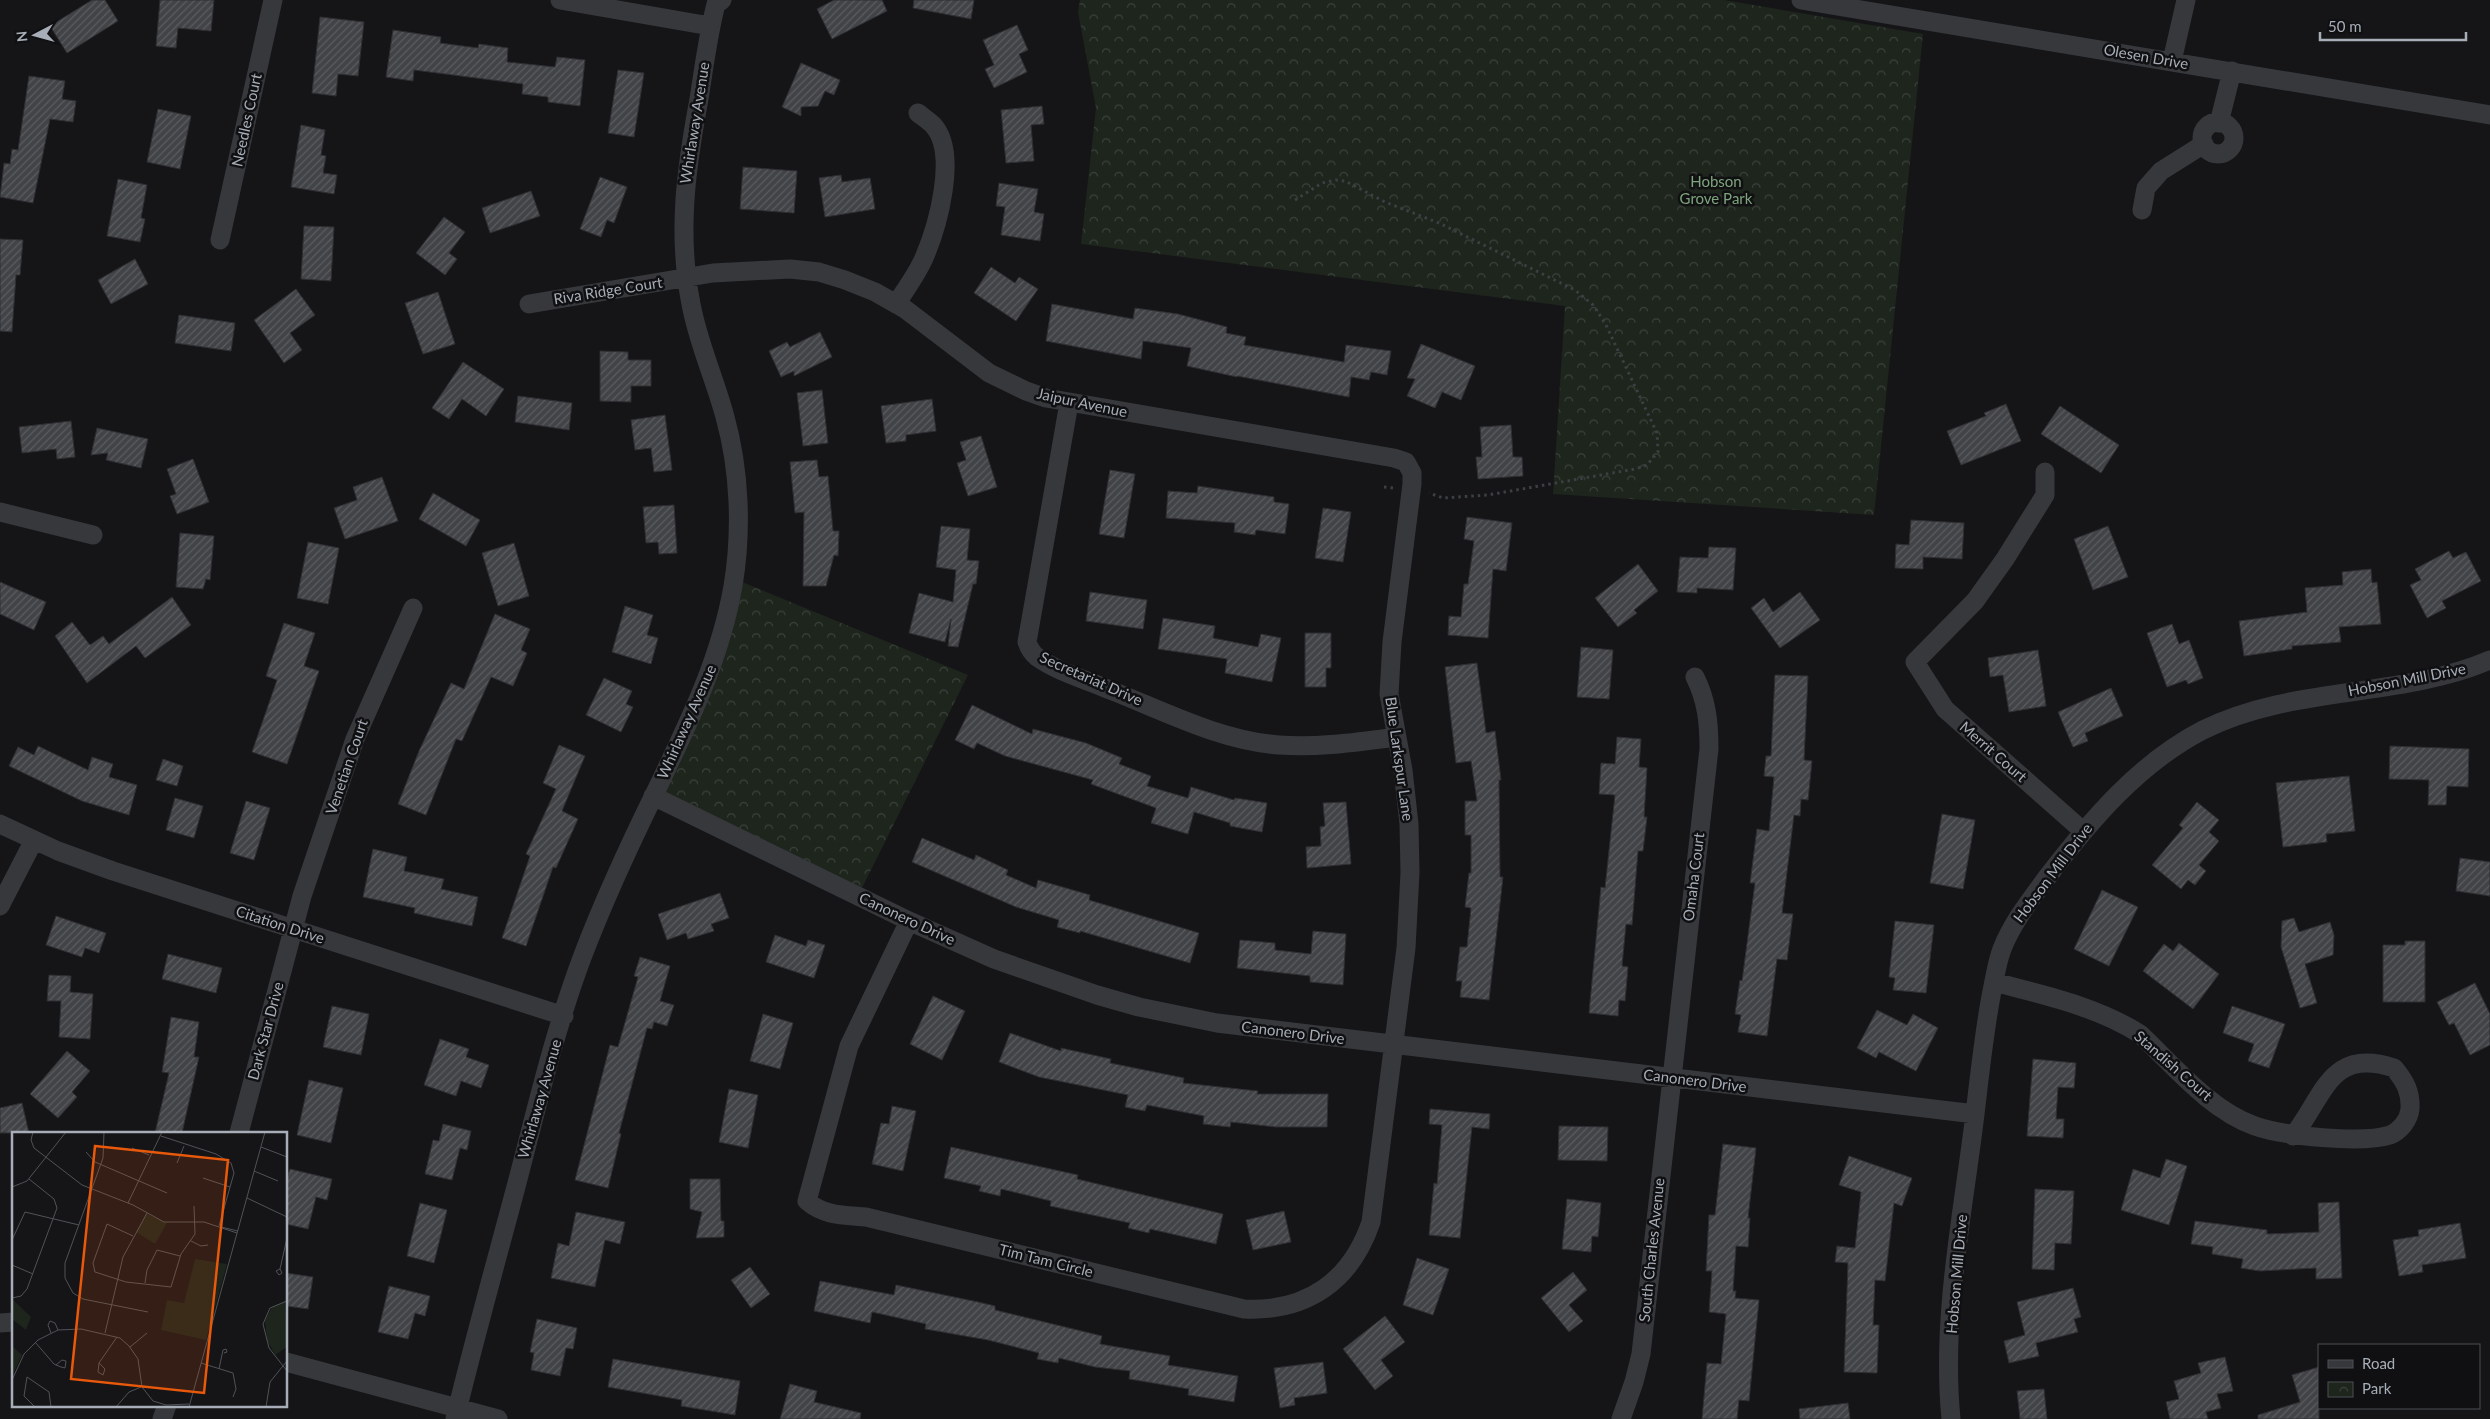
<svg xmlns="http://www.w3.org/2000/svg" width="2490" height="1419" font-family="Lato,sans-serif">
<defs>
<pattern id="park-crowns" width="20" height="18" patternUnits="userSpaceOnUse" patternTransform="scale(1.25)"><rect width="20" height="18" fill="#1d251d"/><path d="M2 6a3 3 0 1 1 6 0M12 15a3 3 0 1 1 6 0" fill="none" stroke="#3b423c"/></pattern>
<pattern id="building-hatch" width="6" height="6" patternUnits="userSpaceOnUse" patternTransform="scale(1.25)"><rect width="6" height="6" fill="#414347"/><path d="M-1 1l2-2M0 6l6-6M5 7l2-2" fill="none" stroke="#5a5c5f"/></pattern>
</defs>
<rect width="100%" height="100%" fill="#151517"/>
<path fill="url(#park-crowns)" d="M1080 0H1724L1923 34 1874 515 1553 494 1565 306 1081 244 1096 108 1078 12Z
M737 580 968 675 860 892 659 794Z"/>
<path fill="url(#building-hatch)" stroke="#2f2f33" d="M92 0H105L118 21 67 53 50 26Z
M160 0H214L211 31 178 28 176 48 156 46Z
M834 0H882L887 11 832 39 817 9Z
M914 0H974L971 19 913 8Z
M320 17 364 22 358 76 338 74 336 96 312 93Z
M1017 25 1028 50 1019 54 1027 72 994 88 985 69 994 65 983 40Z
M393 30 441 37 440 43 478 48 479 44 508 48 507 62 555 67 557 57 585 60 580 106 548 102V97L522 94 523 84 414 70 413 81 386 77Z
M801 63 840 80 834 95 825 91 818 106 801 107V116L782 107Z
M618 70 644 73 634 137 608 133Z
M29 76 65 81 62 99 76 101 73 122 50 119 33 203 0 197 4 163 10 164 12 149 18 150Z
M1042 106 1044 124 1031 125 1034 161 1006 163 1001 110Z
M158 109 191 116 180 169 147 162Z
M301 125 325 130 321 155 326 156 323 173 337 175 334 194 291 187Z
M743 167 797 171 794 213 740 209Z
M841 175 842 182 870 178 875 209 825 217 819 178Z
M600 177 627 187 614 223 607 220 601 237 580 229Z
M118 179 147 185 141 218 145 219 140 242 107 236Z
M999 183 1038 189 1034 212 1044 214 1040 241 1001 235 1005 207 996 206Z
M531 191 540 216 490 233 482 208Z
M444 217 465 232 449 253 457 259 445 275 416 253Z
M304 226 334 227 331 281 301 279Z
M0 239 23 240 20 275H16L12 332 0 331Z
M135 259 148 284 111 304 98 280Z
M991 267 1015 283 1019 277 1038 289 1016 321 974 293Z
M296 289 315 315 290 333 302 350 284 363 254 320Z
M438 292 455 344 423 354 405 303Z
M1052 304 1133 319 1135 308 1178 314 1227 327 1226 333 1246 337 1244 345 1344 362 1346 345 1391 351 1387 375 1371 372 1369 380 1351 377 1349 397 1237 376V377L1187 366 1191 348 1143 341 1141 359 1046 341Z
M179 315 235 323 231 351 175 343Z
M820 332 832 357 794 376V371L781 377 769 351 787 342 790 347Z
M1421 344 1475 366 1461 400 1442 392 1435 408 1407 396 1415 379 1407 378Z
M600 351 628 352V360H651V386H631V402L600 401Z
M463 362 504 389 486 416 462 399 449 419 432 408Z
M822 390 828 443 803 446 797 393Z
M518 396 572 403 569 430 515 422Z
M932 399 936 431 906 435V441L886 443 881 406Z
M2006 404 2021 441 1961 465 1947 431 1986 416 1984 413Z
M2060 406 2119 445 2101 473 2041 434Z
M665 415 672 470 654 472 651 448 635 450 631 420Z
M71 421 75 457 57 459 56 449 22 453 19 427Z
M1511 425 1513 457H1522L1523 476 1478 479 1476 457H1482L1480 427Z
M97 428 148 439 141 468 106 460 108 453 91 455Z
M981 436 997 487 968 496 957 463 966 460 960 442Z
M193 459 209 502 177 514 170 496 176 494 167 469Z
M817 460 819 477 828 476 833 531H839L838 556 834 555 826 586H803L804 512 795 513 790 462Z
M1110 470 1135 474 1124 538 1099 534Z
M382 477 398 521 345 539 334 508 357 500 353 487Z
M1198 486 1274 497V502L1289 504 1285 534 1256 530 1255 535 1234 532 1235 523 1166 518 1168 491 1197 493Z
M433 493 480 520 466 546 419 519Z
M674 505 677 553 659 554 658 542 646 543 643 507Z
M1323 508 1351 512 1343 562 1315 558Z
M1467 517 1512 523 1506 571 1493 569 1488 638 1448 635 1449 616 1461 617 1464 584H1468L1474 541 1464 539Z
M1911 520 1964 523 1962 559 1923 557V569L1895 568 1896 544 1909 545Z
M941 526 970 529 967 560 979 561 976 584H973L958 647 948 646 951 619 945 642 909 633 919 593 953 602 956 570 936 567Z
M2108 526 2128 577 2093 590 2074 539Z
M180 533 214 536 210 580 206 579 203 589 176 587Z
M308 542 339 548 328 604 297 598Z
M514 543 529 596 498 606 482 553Z
M1709 547 1736 548 1733 590 1697 588V593L1677 592 1680 557 1708 558Z
M2449 551 2453 558 2466 552 2481 581 2442 601 2446 608 2427 618 2410 585 2421 580 2415 569Z
M1638 564 1658 591 1634 610 1637 613 1618 627 1595 598Z
M2371 569 2372 583 2377 582 2381 624 2339 627 2341 642 2292 646V649L2244 656 2239 621 2307 612 2305 588 2343 585 2342 572Z
M0 582 46 602 34 630 0 614Z
M1090 592 1147 600 1143 629 1086 621Z
M1800 592 1820 620 1780 648 1751 608 1764 598 1773 612Z
M172 597 191 625 145 658 136 646 87 683 55 636 72 622 90 645 103 636 109 644Z
M625 606 653 615 647 635 658 638 651 664 612 652Z
M495 614 530 629 521 650 527 653 513 686 491 677 462 741 456 739 426 815 398 804 419 751 451 683 464 689Z
M1163 618 1215 626 1213 638 1258 647 1261 634 1281 638 1272 682 1225 673 1227 659 1158 649Z
M284 623 315 633 304 666 319 671 287 764 252 752 277 680 266 676Z
M2172 624 2179 644 2189 640 2203 678 2188 684 2186 680 2167 687 2147 633Z
M1305 633H1331V668H1326V687H1305Z
M1581 647 1613 650 1609 699 1577 697Z
M2038 650 2046 706 2009 712 2003 675 1990 677 1988 658Z
M1477 663 1486 733 1495 731 1501 780H1499L1500 877H1503L1489 1000 1460 997 1462 981H1456L1460 947H1467L1471 908 1465 907 1469 873H1471V835H1465V801H1477L1471 761 1456 763 1445 667Z
M1775 675 1808 676 1804 760 1812 761 1808 800 1801 799 1800 816 1794 815 1782 913 1793 914 1787 960 1777 959 1767 1036 1738 1032 1741 1015 1735 1014 1740 980 1742 981 1755 883H1750L1757 829 1769 831 1774 777 1764 776 1766 756H1771Z
M604 678 632 691 626 704 633 707 621 732 586 715Z
M2111 688 2123 716 2085 733 2088 741 2073 747 2058 712Z
M972 705 1032 734 1033 729 1086 743 1122 758 1119 764 1151 776 1147 786 1188 798 1191 787 1234 800 1235 798 1267 803 1262 832 1230 826V823L1194 812 1188 834 1151 823 1156 808 1091 784 1093 780 1005 756 977 743 974 749 955 740Z
M1617 737 1641 739 1639 767 1647 768 1644 817H1647L1643 851H1638L1632 925 1626 924 1622 966 1628 967 1625 1001 1619 1000 1618 1016 1589 1013 1601 887 1605 888 1615 795 1599 794 1601 763 1615 764Z
M559 745 585 756 562 811 578 819 556 868 553 867 526 946 502 938 530 856 526 854 556 789 543 783Z
M38 746 88 770 92 757 113 764 109 777 137 785 129 815 82 801 9 766 18 747 34 755Z
M2390 746 2469 749 2468 787 2447 786 2446 805H2428L2429 780 2389 779Z
M163 759 183 766 177 786 156 780Z
M2349 776 2355 831 2326 834 2327 842 2283 847 2276 783Z
M175 798 203 806 194 838 166 830Z
M246 801 270 808 254 860 230 853Z
M1346 802 1351 864 1307 868 1306 847 1321 846 1320 827 1325 826 1323 803Z
M2197 802 2219 820 2209 832 2219 841 2199 865 2206 871 2195 885 2188 880 2181 889 2152 865 2183 828 2179 825Z
M1942 814 1975 820 1963 889 1930 883Z
M922 838 974 860 976 855 1008 870 1006 875 1036 888 1038 880 1090 895 1089 900 1199 933 1190 963 1080 931V933L1057 927 1059 920 1016 907 912 862Z
M373 849 407 857 404 871 444 879 441 889 478 897 472 926 414 913 415 908 363 897Z
M2460 858 2490 862V896L2456 891Z
M2102 890 2138 907 2109 966 2074 949Z
M720 893 729 918 711 924 714 931 688 939 686 933 667 940 658 914Z
M56 916 106 933 99 953 85 948 82 957 46 945Z
M2294 918 2299 932 2330 922 2334 935 2333 955 2305 964 2317 1003 2300 1008 2281 947 2282 921Z
M1895 921 1934 925 1926 993 1893 990 1895 978 1889 977Z
M1313 931 1346 934 1343 985 1310 982V976L1237 968 1240 940 1275 943V950L1311 954Z
M775 935 806 946 808 940 825 945 814 978 766 962Z
M2405 941H2425V1002H2383V945H2405Z
M2179 943 2219 974 2193 1009 2143 971 2164 944 2173 951Z
M168 954 222 968 216 993 162 979Z
M640 957 670 966 660 1001 674 1005 667 1026 654 1022 652 1029 647 1028 619 1133 621 1134 608 1188 575 1180 610 1045 618 1047 638 977 634 976Z
M49 975 71 976 70 992 93 994 90 1039 59 1037 61 1001H47Z
M2475 983 2490 1014V1045L2470 1055 2454 1023 2449 1025 2437 1002Z
M933 996 965 1011 942 1060 910 1044Z
M332 1006 369 1014 361 1055 323 1047Z
M2232 1006 2285 1024 2269 1068 2248 1061 2254 1044 2223 1033Z
M1877 1010 1907 1025 1913 1014 1938 1028 1916 1071 1879 1052 1876 1058 1857 1048Z
M763 1014 793 1023 780 1069 750 1061Z
M171 1017 199 1022 194 1057H199L182 1133H155L169 1073 162 1072Z
M1010 1033 1061 1051V1048L1111 1059 1110 1063 1184 1078 1183 1083 1258 1091 1257 1094H1328L1327 1127H1276L1231 1122 1230 1127 1203 1124 1204 1116 1147 1105 1145 1111 1125 1107 1128 1095 1039 1077 999 1062Z
M440 1039 469 1049 466 1057 489 1065 481 1088 461 1081 456 1096 424 1085Z
M67 1051 90 1071 72 1092 77 1097 58 1118 30 1094Z
M2033 1059 2076 1063 2074 1088 2058 1087 2056 1119H2064L2063 1138 2027 1136Z
M309 1080 343 1088 331 1143 297 1135Z
M729 1089 758 1095 748 1148 719 1142Z
M22 1103 29 1133H0V1108Z
M892 1106 916 1111 903 1171 872 1164 881 1123 889 1124Z
M1430 1109 1490 1114 1489 1129 1472 1127 1460 1238 1429 1235 1434 1183 1437 1184 1442 1125 1429 1124Z
M443 1124 471 1131 467 1150 460 1148 452 1180 425 1174 433 1140 439 1141Z
M1559 1126 1608 1127 1607 1161 1558 1160Z
M1723 1144 1756 1148 1748 1218H1750L1748 1247 1736 1246 1733 1291H1736L1735 1298 1759 1300 1749 1401 1739 1400 1737 1419H1702L1707 1363 1721 1364 1726 1314 1709 1312 1712 1271H1706L1709 1215H1715Z
M951 1147 1078 1175 1077 1179 1223 1214 1216 1244 1150 1229 1149 1233 1128 1228 1130 1223 1050 1206 1051 1201 1001 1189 1000 1196 979 1191 981 1186 944 1178Z
M1849 1156 1912 1178 1902 1206 1894 1203 1885 1281 1875 1280 1873 1325H1879L1877 1373 1844 1372 1848 1263 1835 1262 1837 1246 1855 1248 1861 1192 1839 1185Z
M2166 1159 2187 1166 2169 1225 2121 1210 2133 1169 2160 1178Z
M290 1169 332 1179 327 1200 316 1197 308 1229 286 1224V1182Z
M690 1179H720L721 1221H724V1237L696 1238 702 1212 690 1209Z
M2035 1189 2074 1191 2071 1244 2055 1243 2054 1270 2032 1269Z
M1567 1199 1601 1203 1598 1237 1592 1236 1591 1252 1562 1249Z
M2339 1202 2342 1278 2316 1279V1268L2260 1271 2241 1268 2243 1259 2212 1254 2213 1247 2191 1244 2195 1221 2267 1230V1234L2319 1232 2318 1203Z
M420 1203 447 1210 434 1263 407 1256Z
M1284 1211 1291 1242 1253 1250 1246 1220Z
M576 1212 625 1222 620 1244 605 1240 595 1287 551 1278 558 1243 569 1246Z
M2460 1223 2466 1258 2422 1265 2423 1272 2399 1276 2393 1240 2419 1236 2418 1230Z
M1417 1258 1449 1269 1433 1315 1403 1305Z
M750 1267 770 1294 751 1308 731 1280Z
M1573 1272 1587 1290 1569 1305 1583 1321 1569 1332 1541 1298Z
M286 1273 313 1277 308 1309 286 1306Z
M820 1281 894 1295 896 1285 978 1302 995 1306V1310L1102 1336 1100 1344 1170 1356 1168 1365 1238 1376 1234 1402 1188 1395 1189 1389 1129 1379 1130 1371 1095 1367 1059 1358 1058 1363 1037 1359 1039 1353 988 1340 925 1329 926 1324 872 1312 870 1323 814 1311Z
M389 1286 430 1296 425 1316 415 1313 408 1339 378 1332Z
M2073 1288 2081 1317 2074 1319 2078 1332 2036 1343 2039 1356 2009 1363 2004 1341 2025 1335 2017 1302Z
M1385 1316 1405 1342 1381 1360 1393 1376 1375 1390 1343 1349Z
M537 1319 577 1328 573 1349 566 1348 560 1376 531 1370 534 1353 530 1352Z
M2225 1357 2233 1391 2217 1394 2221 1408 2206 1412 2208 1419H2170L2166 1402 2179 1399 2174 1381 2201 1373 2198 1363Z
M613 1359 740 1381 735 1415 681 1406 682 1400 608 1387Z
M1323 1362 1327 1393 1294 1398 1295 1405 1280 1408 1274 1368Z
M2319 1367V1419H2258V1415L2300 1402 2292 1375Z
M790 1384 817 1391 814 1402 861 1413 860 1419H780Z
M2044 1389 2047 1419H2020L2017 1391Z
M1848 1403 1850 1419H1800L1799 1409Z"/>
<g fill="none" stroke-linecap="round" stroke-linejoin="round">
<path stroke="#3c3f43" stroke-width="3" stroke-dasharray="2.5 4" stroke-linecap="butt" d="M1295 200 1322 183 1336 180 1345 181 1385 202 1439 223 1575 290 1593 305 1605 323 1657 433 1658 452 1647 465 1635 469 1488 495 1443 498 1429 493
M1384 487 1393 488"/>
<path stroke="#36383c" stroke-width="19" d="M560 0 710 26
M1801 0 2490 115
M2172 61 2186 0
M2202 138a16 16 0 1 1 32 0a16 16 0 1 1-32 0Z
M2219 123 2232 71
M2142 210 2146 188 2161 171 2204 144
M220 240 273 0
M529 304 713 273 790 269 819 272 845 280 875 292 905 309 989 373 1026 391 1046 398 1394 458 1406 462 1412 473V484L1392 642 1389 694 1403 770 1409 824 1410 873 1406 948 1371 1222C1351 1281 1307 1312 1244 1309L866 1217C844 1215 824 1216 807 1201L849 1046 909 921
M896 304C906 289 917 274 924 258 937 228 959 153 933 125 929 121 923 117 918 113
M1069 403 1027 642C1029 648 1032 653 1037 657 1058 672 1087 680 1110 690 1164 711 1221 741 1279 745 1319 748 1357 742 1397 737
M2045 472V495L2005 559 1975 601 1915 662 1945 709 2083 831
M0 512 93 535
M653 796 909 921 994 959 1097 995 1139 1007 1217 1023 1975 1114
M0 824 58 851 113 871 564 1016
M0 906 34 840
M1994 982C2043 995 2096 1006 2140 1034 2174 1066 2210 1110 2255 1126 2283 1136 2362 1144 2390 1135 2400 1131 2409 1120 2410 1109 2411 1092 2405 1081 2394 1068 2330 1047 2325 1095 2293 1136
M239 1133 302 896 355 739 413 608
M0 1323 14 1322
M286 1362 498 1419
M162 1419 167 1405
M455 1419C474 1340 496 1262 517 1183 537 1107 555 1029 583 955 604 900 629 846 655 793 687 726 720 661 733 586 742 532 740 471 725 417 715 379 698 343 691 304 677 233 686 169 699 99 704 67 708 35 716 4L722 0
M1621 1419 1634 1382 1641 1354 1709 749C1709 723 1707 701 1695 677
M1951 1419C1941 1318 1963 1214 1975 1114 1980 1072 1984 1032 1992 991 1995 977 1997 962 2002 949 2012 923 2031 899 2048 876 2091 820 2139 763 2203 730 2293 685 2399 699 2490 660"/>
</g>
<g text-anchor="middle" stroke-width="5" stroke-linejoin="round" paint-order="stroke">
<g font-size="15" fill="#a7aeb8" stroke="#101012">
<text transform="translate(2146 57) rotate(10)" y="5">Olesen Drive</text>
<text transform="translate(247 120) rotate(-78)" y="5">Needles Court</text>
<text transform="translate(695 123) rotate(-81)" y="5">Whirlaway Avenue</text>
<text transform="translate(608 291) rotate(-9)" y="5">Riva Ridge Court</text>
<text transform="translate(1082 403) rotate(12)" y="5">Jaipur Avenue</text>
<text transform="translate(1091 679) rotate(24)" y="5">Secretariat Drive</text>
<text transform="translate(2407 680) rotate(-11)" y="5">Hobson Mill Drive</text>
<text transform="translate(687 722) rotate(-66)" y="5">Whirlaway Avenue</text>
<text transform="translate(1993 752) rotate(41)" y="5">Merrit Court</text>
<text transform="translate(1399 759) rotate(82)" y="5">Blue Larkspur Lane</text>
<text transform="translate(347 767) rotate(-71)" y="5">Venetian Court</text>
<text transform="translate(2053 873) rotate(-53)" y="5">Hobson Mill Drive</text>
<text transform="translate(1694 877) rotate(-83)" y="5">Omaha Court</text>
<text transform="translate(907 919) rotate(25)" y="5">Canonero Drive</text>
<text transform="translate(280 925) rotate(18)" y="5">Citation Drive</text>
<text transform="translate(266 1031) rotate(-75)" y="5">Dark Star Drive</text>
<text transform="translate(1293 1033) rotate(7)" y="5">Canonero Drive</text>
<text transform="translate(2173 1066) rotate(41)" y="5">Standish Court</text>
<text transform="translate(1695 1081) rotate(7)" y="5">Canonero Drive</text>
<text transform="translate(540 1099) rotate(-74)" y="5">Whirlaway Avenue</text>
<text transform="translate(1652 1250) rotate(-84)" y="5">South Charles Avenue</text>
<text transform="translate(1046 1261) rotate(14)" y="5">Tim Tam Circle</text>
<text transform="translate(1957 1274) rotate(-85)" y="5">Hobson Mill Drive</text>
</g>
<g font-size="15" fill="#7ea47d" stroke="#101012">
<text x="1716" y="187">Hobson<tspan x="1716" dy="17">Grove Park</tspan></text>
</g>
</g>
<g transform="translate(12 1132)">
<rect width="275" height="275" fill="#151517"/>
<path d="M135 82 155 91 143 112 124 100ZM183 127 215 132 194 208 149 198 155 168 172 171ZM0 167 19 185 14 198 0 187ZM273 169 275 215 263 223 255 208 253 188 261 174ZM0 214 10 223 0 244Z" fill="#1d251d"/>
<path fill="none" stroke="#4f5257" stroke-width="1" d="M21 0 19 8 22 16 70 53 121 73 152 90H192L225 101M92 0 91 26 53 131V146L61 161 71 167 136 180M149 4 204 22 219 31 222 41 207 94M249 15 275 25M120 16 137 23M74 20 83 30 155 61M165 31 172 14M242 39 266 49M191 46 218 55M0 55 15 49 54 0M235 66 275 85M116 71 150 0M209 95 226 99M121 104 95 92 81 131 83 140 114 150 159 155 169 122 183 102 182 74M0 108 13 80 67 93M179 109 189 114 196 113M0 133 21 142M268 137 264 139 267 143 270 141 268 137 275 106M133 151 135 138 145 118 168 124M0 166 9 164 15 157 45 76 42 67 17 47M275 169 258 176 251 192 257 216 275 239M39 201 36 193 38 189 43 191 46 198M93 201 111 125 135 81M23 210 42 232 44 233 49 235 53 236 54 229 50 228 44 233M118 215 135 201M87 231 93 237 91 243 86 240 87 231 89 228 105 205M189 231 221 241 224 257 221 265M207 237 211 218 214 217 215 220 212 221M0 248 12 222 26 208 46 198 69 197 108 206 117 214 126 227 130 255 141 269 154 273 177 272M23 275 12 264 15 245 37 260 39 275M104 275 117 260 129 255M177 275 253 0M254 275 258 250 275 229"/>
<path fill="#e8590c" fill-opacity="0.15" stroke="#e8590c" stroke-width="2.5" d="M83 14 216 28 192 261 59 247Z"/>
<rect width="275" height="275" fill="none" stroke="#a7aeb8" stroke-width="2.5"/>
</g>
<rect x="2318" y="1344" width="162" height="65" fill="#101012" stroke="#4c4f54"/>
<rect x="2328" y="1360" width="25" height="8" fill="#36383c" stroke="#4c4f54"/>
<text x="2362" y="1369" font-size="15" fill="#a7aeb8">Road</text>
<rect x="2328" y="1382" width="25" height="15" fill="url(#park-crowns)" stroke="#4c4f54"/>
<text x="2362" y="1394" font-size="15" fill="#a7aeb8">Park</text>
<g transform="translate(35 35) rotate(264)" stroke="#101012" stroke-width="4" paint-order="stroke">
<path d="M0-4L9 19L0 12L-9 19Z" fill="#a7aeb8"/>
<text y="-8" font-size="14" font-weight="bold" text-anchor="middle" fill="#a7aeb8">N</text>
</g>
<path d="M2320 32v8h146v-8" fill="none" stroke="#a7aeb8" stroke-width="2.5"/>
<text x="2328" y="32" font-size="15" fill="#a7aeb8" stroke="#101012" stroke-width="4" paint-order="stroke">50 m</text>
</svg>
